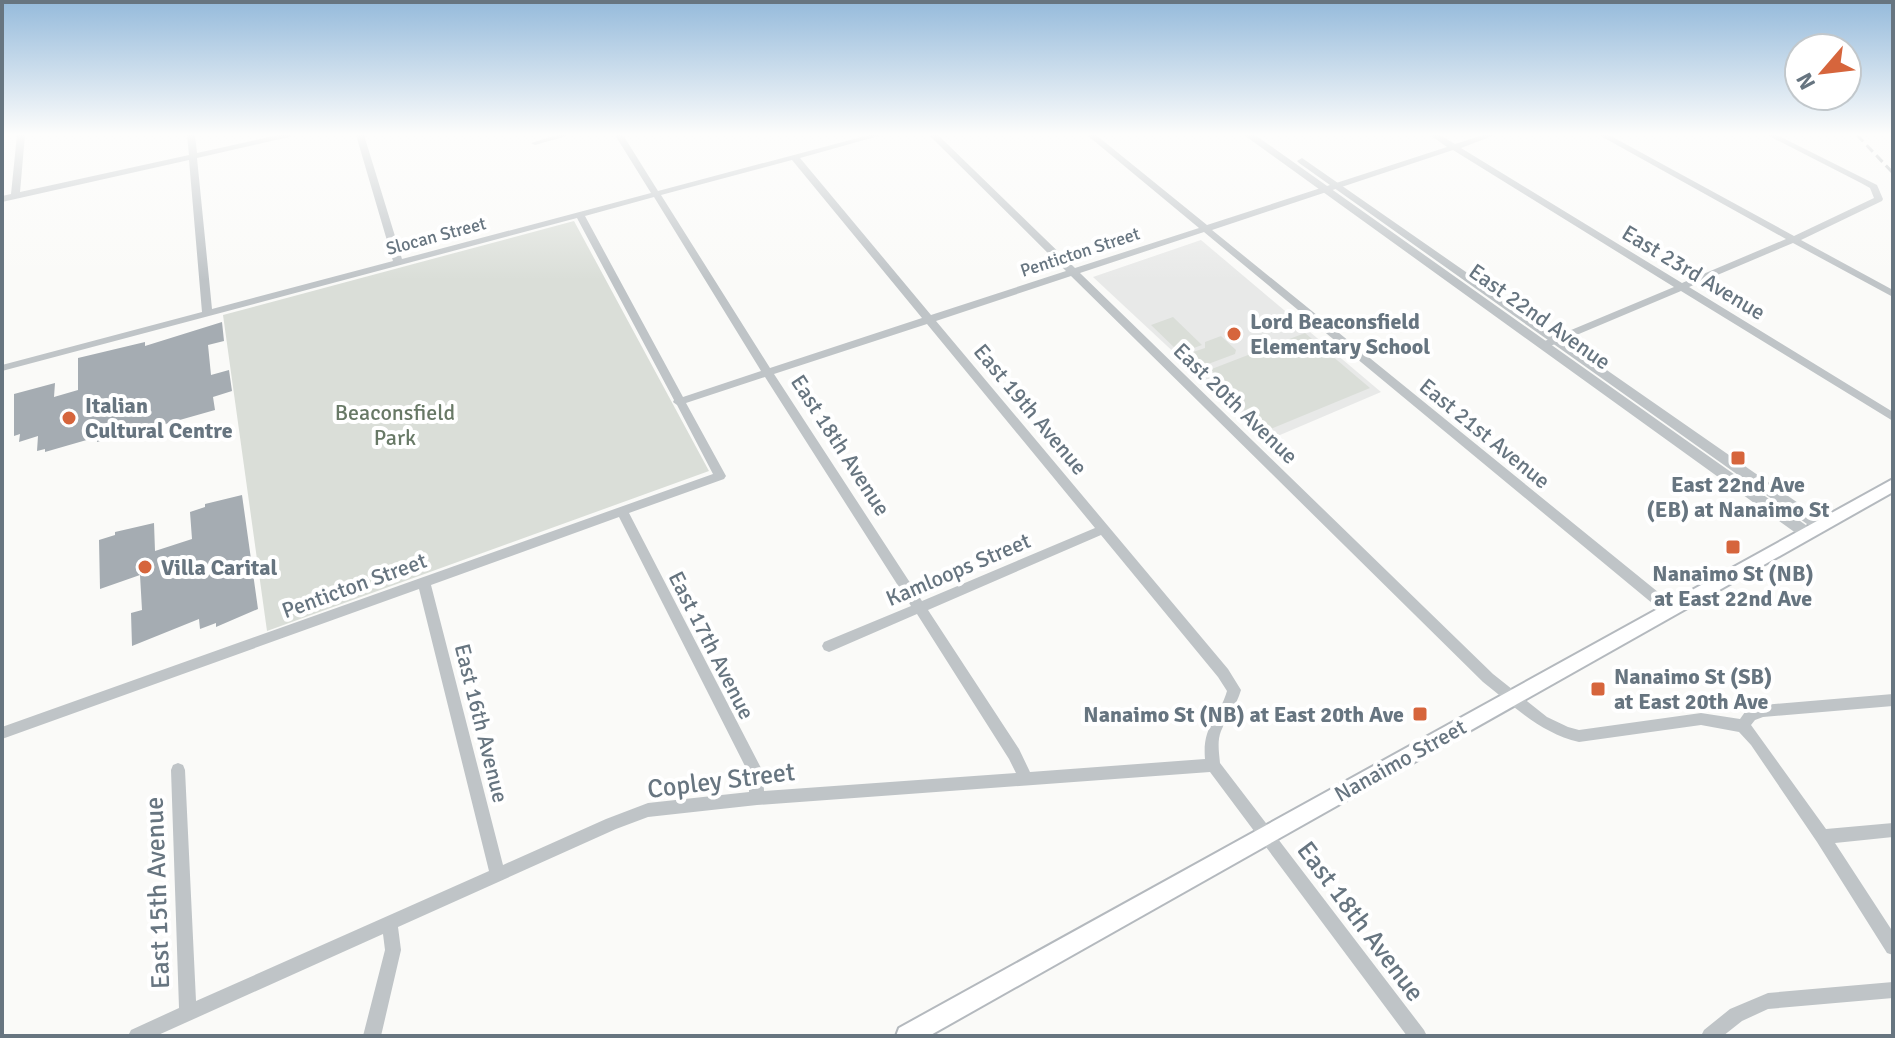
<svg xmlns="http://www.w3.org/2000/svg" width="1895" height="1038" font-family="Signika,sans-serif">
<rect width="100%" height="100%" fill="#fafaf8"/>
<path fill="#e8e9e8" d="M1201 240 1381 392 1268 440 1093 277Z"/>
<path fill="#daded8" d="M574 221 709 471 267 631 223 315Z
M1173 317 1202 345 1180 353 1151 325Z
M1305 333 1370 388 1266 431 1204 372Z
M1221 336 1236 350 1235 354 1200 367 1191 358 1193 352 1205 348V342Z"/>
<path fill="#a5acb2" d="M222 322 224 341 208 345 211 375 229 370 232 391 213 397 215 410 155 427V423L131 430 125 433V436L110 441V438L97 442V437L45 452V449L37 451 38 436 19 442 20 434 14 436V394L55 383 54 397 78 390V358L145 342V346Z
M242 495 258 609 216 627V623L200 629 199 619 132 646 131 613 142 610 140 575 100 589 99 540 115 535V532L154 523 155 551 192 539 190 512 205 507V504Z"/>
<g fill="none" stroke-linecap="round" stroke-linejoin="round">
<g stroke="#b4b9be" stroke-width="4">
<path id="secondary" d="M1893 479V492L929 1036H896L899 1028Z"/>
</g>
<path fill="#bfc4c7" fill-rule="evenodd" d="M17 135H25L20 192 189 155 187 135H195L197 153 278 135H293L289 137 197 158 212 309 393 261 356 135H364L402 259 651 193 615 135H623L658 191 869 135H882L800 158 931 315 1066 271 929 135H938L1075 268 1199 228 1087 135H1096L1207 225 1447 147 1430 135H1440L1455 144 1483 135H1495L1461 148 1682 283 1786 239 1599 135H1609L1794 236 1874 198 1870 188 1861 183 1767 135H1777L1877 185 1883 199 1882 201 1801 240 1893 290V297L1793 243 1689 287 1893 412V421L1681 291 1548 347H1540L1539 345 1540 343 1674 287 1453 150 1212 230 1674 605 1675 609 1674 613 1669 614 1664 613 1204 232 1080 273 1493 674 1547 717 1568 727 1579 730 1701 713 1740 719 1745 712 1763 705 1893 694V706L1763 717 1755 720 1751 725 1826 829 1893 823V837L1835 843 1893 932V955L1887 953 1817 842 1751 745 1739 732 1701 725 1579 742C1540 733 1514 706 1483 682L1071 276 936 321 1228 669 1241 690C1236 707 1227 716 1221 731 1217 741 1219 752 1220 763L1424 1030 1427 1036H1407L1210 772 757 805 648 817 616 829 398 927 401 950 381 1036H363L385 950 383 934 156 1036H128L131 1030 179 1008 171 770 173 765 178 763 183 765 185 770 196 1001 489 871 419 589 2 739V727L713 474 677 405 673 402 674 400 577 218 2 371V365L202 312 189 160 2 202V196L11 194ZM792 160 922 318 770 368 661 195ZM654 197 758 366 761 371 683 397 585 216ZM927 324 1095 528 922 601 774 374ZM765 377 911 606 824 642 822 646 824 650 829 652 834 650 917 614 1009 759 1016 773 764 791 763 773 761 768 629 513 724 479 726 476 686 403ZM619 517 749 774V792L648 803 606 819 503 865 431 585ZM1101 535 1218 677 1227 691C1219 719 1202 725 1205 759L1030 772 1019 749 928 610Z
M557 135H570L535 145 531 143Z
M1893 982V998L1768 1009 1742 1021 1723 1036H1701L1704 1030 1730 1009 1768 993Z"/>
<path fill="#bfc4c7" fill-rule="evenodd" d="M1244 135H1255L1810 528 1812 532 1810 536H1800Z
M1302 158 1824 521 1826 525 1824 529H1814L1299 163 1297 161Z"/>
<use href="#secondary" fill="#fff" fill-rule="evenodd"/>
<path stroke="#a2a8ad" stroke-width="3" stroke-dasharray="9 5" stroke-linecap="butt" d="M1857 135 1893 173"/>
</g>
<linearGradient id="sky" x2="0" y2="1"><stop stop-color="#95badb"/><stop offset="0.48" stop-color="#fdfdfc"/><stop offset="1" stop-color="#fdfdfc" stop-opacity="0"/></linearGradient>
<rect width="1895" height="280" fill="url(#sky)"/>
<g fill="#d6653c" stroke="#fff" stroke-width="3">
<circle cx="1234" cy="334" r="8"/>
<circle cx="69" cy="418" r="8"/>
<rect x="1730" y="450" width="16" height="16" rx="4"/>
<rect x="1725" y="539" width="16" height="16" rx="4"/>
<circle cx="145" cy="567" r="8"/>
<rect x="1590" y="681" width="16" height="16" rx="4"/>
<rect x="1412" y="706" width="16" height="16" rx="4"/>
</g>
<g text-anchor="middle" stroke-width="8" stroke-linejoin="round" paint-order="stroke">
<g font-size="18" fill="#677580" stroke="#fff">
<text transform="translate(436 236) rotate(-15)" y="6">Slocan Street</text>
<text transform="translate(1080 252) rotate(-18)" y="6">Penticton Street</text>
</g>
<g font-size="22" fill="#677580" stroke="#fff">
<text transform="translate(1694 272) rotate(31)" y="8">East 23rd Avenue</text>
<text transform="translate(1540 316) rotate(35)" y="8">East 22nd Avenue</text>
<text transform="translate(1236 403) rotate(44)" y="8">East 20th Avenue</text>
<text transform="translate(1031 409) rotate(50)" y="8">East 19th Avenue</text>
<text transform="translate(1485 433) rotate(39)" y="8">East 21st Avenue</text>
<text transform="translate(841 445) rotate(57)" y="8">East 18th Avenue</text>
<text transform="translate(958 569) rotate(-23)" y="8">Kamloops Street</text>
<text transform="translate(354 585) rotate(-20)" y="8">Penticton Street</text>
<text transform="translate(712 645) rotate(63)" y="8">East 17th Avenue</text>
<text transform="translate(482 723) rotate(76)" y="8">East 16th Avenue</text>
<text transform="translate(1400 760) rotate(-29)" y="8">Nanaimo Street</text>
</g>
<g font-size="22" font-weight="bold" fill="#677580" stroke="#fff" text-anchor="start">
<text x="1250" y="329">Lord Beaconsfield<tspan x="1250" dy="25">Elementary School</tspan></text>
<text x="85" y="413">Italian<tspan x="85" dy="25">Cultural Centre</tspan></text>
<text x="1738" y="492" text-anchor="middle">East 22nd Ave<tspan x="1738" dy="25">(EB) at Nanaimo St</tspan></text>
<text x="161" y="575">Villa Carital</text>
<text x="1733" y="581" text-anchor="middle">Nanaimo St (NB)<tspan x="1733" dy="25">at East 22nd Ave</tspan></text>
<text x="1614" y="684">Nanaimo St (SB)<tspan x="1614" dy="25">at East 20th Ave</tspan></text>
<text x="1404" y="722" text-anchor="end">Nanaimo St (NB) at East 20th Ave</text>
</g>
<g font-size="22" fill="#687966" stroke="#fff">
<text x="395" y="420">Beaconsfield<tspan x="395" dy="25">Park</tspan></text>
</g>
<g font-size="26" fill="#677580" stroke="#fff">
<text transform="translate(721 780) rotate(-7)" y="9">Copley Street</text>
<text transform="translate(157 893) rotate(-92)" y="9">East 15th Avenue</text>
<text transform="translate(1361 921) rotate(53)" y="9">East 18th Avenue</text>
</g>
</g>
<rect width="1895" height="1038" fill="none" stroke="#677580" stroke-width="8"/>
<g transform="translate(1823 72) rotate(242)"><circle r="38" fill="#ffffff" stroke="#c2c8cc" stroke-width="2"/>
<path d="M0-6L14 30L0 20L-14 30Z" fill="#d6653c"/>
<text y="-12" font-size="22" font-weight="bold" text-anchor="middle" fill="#677580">N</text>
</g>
</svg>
